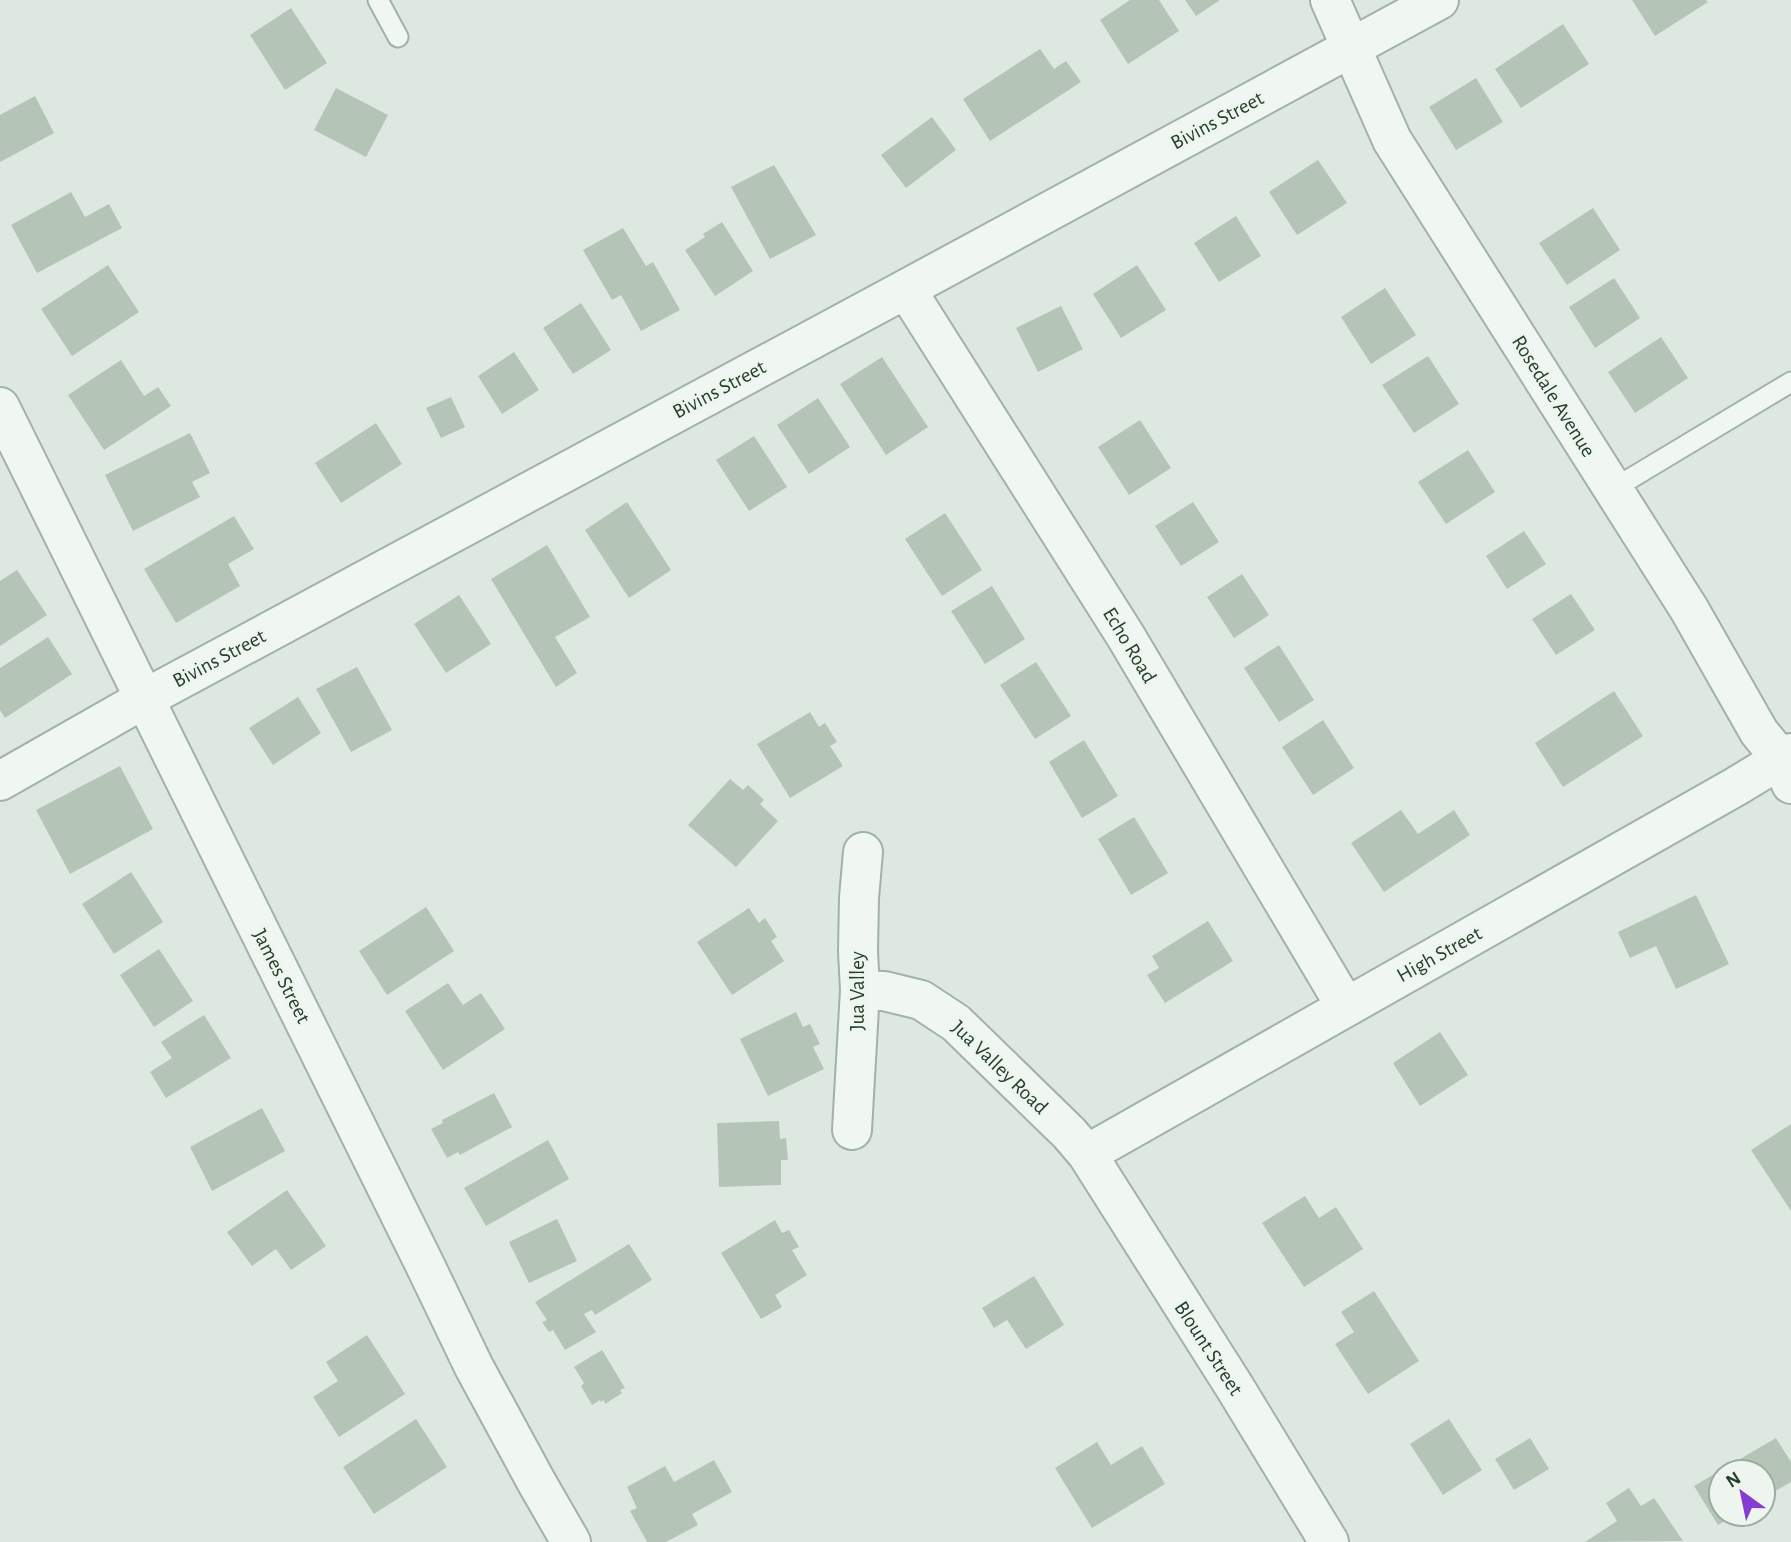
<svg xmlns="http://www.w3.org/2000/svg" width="1791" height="1542" font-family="'Alegreya Sans',sans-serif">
<rect width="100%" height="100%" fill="#dde8e0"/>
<path fill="#b4c5b8" d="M1130 0H1159L1179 31 1128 64 1100 20Z
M1185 0H1220L1196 16Z
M1632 0H1706L1708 2 1655 36Z
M291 8 327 63 285 90 250 35Z
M1563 24 1589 64 1521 108 1495 69Z
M1040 49 1054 69 1066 61 1081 82 990 141 963 99Z
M1476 78 1503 122 1456 150 1429 107Z
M336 88 388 115 366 157 314 130Z
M35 96 54 133 0 162V115Z
M932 117 956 150 906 188 881 155Z
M1318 160 1347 203 1297 235 1269 192Z
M774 165 816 235 770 259 731 187Z
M71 192 85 217 109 204 122 228 37 273 11 225Z
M1593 208 1620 250 1567 285 1539 243Z
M1236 216 1261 256 1219 282 1194 243Z
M722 222 753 271 715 296 685 250 705 237 703 234Z
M623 228 646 266 653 262 680 310 641 331 621 295 612 300 583 250Z
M108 265 139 312 72 356 41 309Z
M1137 265 1166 310 1121 338 1093 294Z
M1614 278 1640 318 1595 348 1569 307Z
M1385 288 1416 335 1371 364 1341 317Z
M581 303 611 350 573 374 543 328Z
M1061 306 1083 349 1038 372 1016 328Z
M1661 337 1688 378 1635 413 1608 372Z
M514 352 539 390 502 414 478 376Z
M1428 356 1459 404 1414 433 1382 385Z
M882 357 928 427 886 455 840 384Z
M121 360 144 396 158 387 171 406 104 450 68 395Z
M451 397 465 427 441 438 426 408Z
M818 398 850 447 809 474 777 425Z
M1140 420 1171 468 1129 495 1098 447Z
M376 423 402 464 341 503 315 463Z
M190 433 210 473 192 482 200 497 133 531 105 475Z
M754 436 787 487 749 511 716 460Z
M1468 450 1495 492 1446 524 1418 482Z
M627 502 671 570 629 598 585 530Z
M1193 502 1219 542 1181 566 1155 526Z
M945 513 982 570 942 596 905 539Z
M234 516 254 549 228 564 240 586 176 623 144 569Z
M1524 531 1546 564 1507 589 1486 556Z
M547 545 590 617 555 637 577 673 556 687 491 579Z
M17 570 47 615 0 646V581Z
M1242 574 1269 615 1234 638 1207 597Z
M992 586 1025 639 985 664 951 611Z
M1571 594 1595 630 1556 655 1532 619Z
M459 595 491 644 446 673 414 624Z
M48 637 72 674 5 718 0 710V668Z
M1279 645 1314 700 1279 722 1244 668Z
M1036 662 1071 716 1035 739 1000 685Z
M357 667 392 730 351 752 316 689Z
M1614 691 1643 736 1563 787 1535 743Z
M298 697 321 733 273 765 249 728Z
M810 712 819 727 825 723 837 742 830 746 843 766 790 798 757 744Z
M1323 720 1354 768 1313 795 1282 747Z
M1084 740 1118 796 1082 818 1049 762Z
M120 766 153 829 70 874 36 810Z
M730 779 743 790 748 785 764 800 760 804 778 821 736 867 688 825Z
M1401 810 1418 834 1454 810 1470 835 1384 892 1351 843Z
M1134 817 1168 873 1131 895 1098 839Z
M131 872 163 922 114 954 82 904Z
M1696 895 1729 964 1676 989 1656 946 1630 958 1618 932Z
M426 907 454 951 387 995 359 951Z
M749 908 759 923 765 918 777 937 771 941 784 961 732 995 697 942Z
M1208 921 1233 961 1165 1003 1147 975 1159 968 1152 956Z
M159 949 193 1001 154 1027 120 975Z
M448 983 463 1005 481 993 505 1029 443 1070 405 1011Z
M796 1012 803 1027 810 1024 820 1044 813 1047 824 1069 768 1096 740 1039Z
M204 1015 231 1058 166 1098 150 1072 172 1058 161 1042Z
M1440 1032 1468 1075 1420 1106 1393 1063Z
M494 1093 512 1127 460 1155 458 1152 447 1158 431 1129 443 1123 442 1120Z
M262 1108 285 1151 212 1191 190 1147Z
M779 1121 780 1139 786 1138 788 1160H781V1185L719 1187 717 1123Z
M1791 1124V1211L1751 1150Z
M548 1140 569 1179 486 1226 464 1188Z
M287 1190 326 1246 291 1270 276 1249 252 1266 227 1232Z
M1305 1196 1319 1218 1336 1207 1363 1249 1304 1287 1262 1223Z
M557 1219 577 1261 529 1283 509 1242Z
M775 1220 782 1233 789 1230 799 1247 792 1250 807 1275 775 1295 782 1307 761 1319 721 1253Z
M629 1244 652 1280 595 1315 592 1310 584 1314 596 1332 565 1350 553 1330 549 1332 542 1322 547 1320 535 1302Z
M1034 1276 1064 1325 1026 1349 1007 1320 994 1328 982 1308Z
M1374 1291 1419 1361 1368 1394 1335 1344 1354 1332 1341 1312Z
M367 1335 405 1394 339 1437 313 1397 338 1381 326 1362Z
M602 1350 625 1388 620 1390 622 1393 605 1404 604 1400 601 1402 600 1400 592 1405 581 1386 584 1383 574 1367Z
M416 1419 447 1467 374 1514 343 1467Z
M1449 1419 1482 1470 1443 1495 1410 1444Z
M1530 1438 1549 1469 1514 1490 1495 1459Z
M1776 1438 1791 1462V1482L1763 1498V1472H1721V1514H1737L1718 1525 1694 1486Z
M1097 1442 1111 1465 1142 1446 1165 1484 1092 1528 1055 1468Z
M714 1460 732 1492 692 1514 698 1525 666 1542H647L630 1511 637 1508 627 1487 665 1466 674 1482Z
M1629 1488 1641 1506 1654 1498 1683 1541 1585 1542 1617 1521 1606 1503Z"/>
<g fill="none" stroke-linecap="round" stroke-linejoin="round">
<g stroke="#a2b2a7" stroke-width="23">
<path id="service" d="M378 0 398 37
M1613 489 1791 382"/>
</g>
<g stroke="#a2b2a7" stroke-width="42">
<path id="minor" d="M1330 0 1392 140 1689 609 1759 732 1781 759 1791 784
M906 289 1125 635 1346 1007
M0 407 424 1263 474 1367 537 1483 571 1542
M0 781 144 699 906 289 1439 0
M860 990 884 991 921 1000 956 1023 1069 1133 1087 1154 1234 1386 1329 1542
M852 1130 860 990 858 951 859 898 863 852
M1087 1154 1735 787 1791 753"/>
</g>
<use href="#service" stroke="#f0f6f2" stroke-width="19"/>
<use href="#minor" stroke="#f0f6f2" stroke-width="38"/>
</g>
<g text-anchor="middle" stroke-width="5" stroke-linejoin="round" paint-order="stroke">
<g font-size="21" fill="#263f2d" stroke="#edf5ee">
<text transform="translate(1217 120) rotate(-28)" y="7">Bivins Street</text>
<text transform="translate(719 389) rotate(-28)" y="7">Bivins Street</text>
<text transform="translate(1554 396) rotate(58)" y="7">Rosedale Avenue</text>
<text transform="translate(1130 645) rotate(59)" y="7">Echo Road</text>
<text transform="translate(219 658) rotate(-28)" y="7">Bivins Street</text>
<text transform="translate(1439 954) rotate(-29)" y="7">High Street</text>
<text transform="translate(282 976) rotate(63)" y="7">James Street</text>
<text transform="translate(857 991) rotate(-90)" y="7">Jua Valley</text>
<text transform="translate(1000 1067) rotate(44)" y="7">Jua Valley Road</text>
<text transform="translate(1209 1348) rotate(57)" y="7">Blount Street</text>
</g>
</g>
<g transform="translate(1742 1493) rotate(327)"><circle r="33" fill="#edf5ee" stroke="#9daca1" stroke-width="2"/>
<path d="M0-5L12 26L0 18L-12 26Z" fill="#843cd3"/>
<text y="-10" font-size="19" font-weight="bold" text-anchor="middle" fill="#263f2d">N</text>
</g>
</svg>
